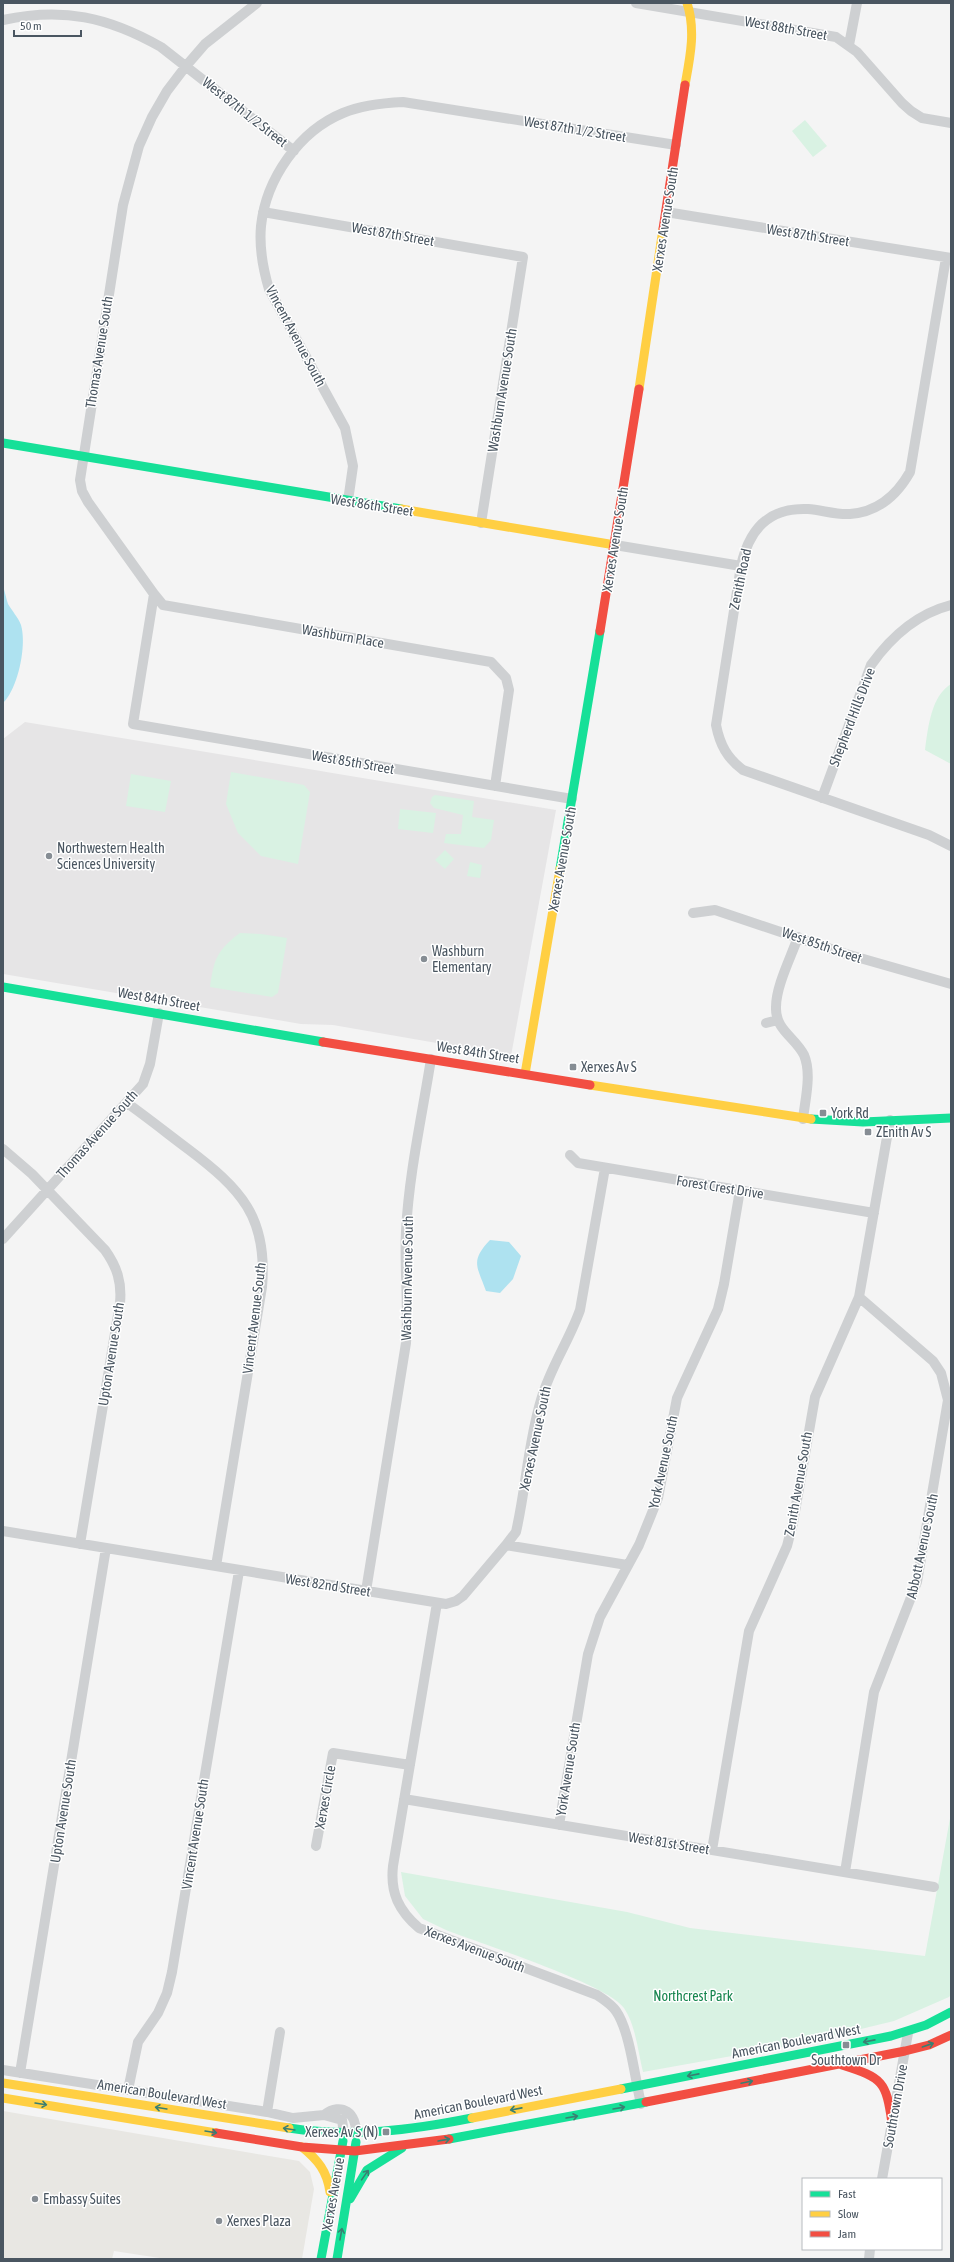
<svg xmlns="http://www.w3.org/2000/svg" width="954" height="2262" font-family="'Asap Condensed',sans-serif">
<rect width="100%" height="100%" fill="#f4f4f4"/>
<path fill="#e8e7e3" d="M3 2111 299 2161 310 2172 314 2189 302 2259H166L114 2251 112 2259H3Z"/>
<path fill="#e6e5e6" d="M25 722 556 810 511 1056 333 1025 301 1024 3 974V739Z"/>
<path fill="#d9f2e3" d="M805 120 827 146 813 157 792 131Z
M951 684V764L925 750C928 728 931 696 951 684Z
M231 772 304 785 310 792 298 864 261 856 238 833 226 804Z
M131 774 171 781 165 812 126 806Z
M435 795 474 801 472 817 494 820 491 840 484 848 444 843 446 834H461L463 815 434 808 430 803 432 797Z
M400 809 436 813 433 833 398 829Z
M445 850 454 859 445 869 435 860Z
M470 862 482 865 480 878 467 876Z
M240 933 261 934 287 938 278 993 272 997 210 987C214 959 217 950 240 933Z
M951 1813V1995L949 1997 894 2021 799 2044 643 2072C638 2052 636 2026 624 2008 608 1984 479 1943 446 1930L423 1919 405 1896 401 1872 627 1912 690 1928 925 1956Z"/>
<path fill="#aee2f0" d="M3 586C5 592 6 598 8 604 12 611 18 617 21 625 27 645 18 689 3 703Z
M490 1240 509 1242 521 1256 513 1279 500 1293 486 1291C477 1266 470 1261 490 1240Z"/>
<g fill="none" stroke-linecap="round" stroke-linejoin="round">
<path stroke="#ced0d2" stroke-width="10" d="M257 3 205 44 186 66 167 91 152 117 139 146 123 205 80 480 82 491 88 502 154 594 133 724 572 799
M636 3 836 37 857 52 902 103 911 111 922 118 951 123
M3 20C63 7 108 17 161 47L294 151
M849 45 857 3
M263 212 523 257 481 523
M666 212 951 258
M946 258 910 472C897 495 878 512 850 514 836 515 822 510 808 509 768 507 749 530 741 566L716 725C720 745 727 758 743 770L929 835 951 846
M348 501 353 466 345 428 269 289C263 269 259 248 261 226 266 179 299 131 343 113 362 105 382 103 403 102L676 145
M615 545 741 566
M154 594 163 605 491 662 506 678 509 690 495 786
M822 798 871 665C891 637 916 614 951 605
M693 913 715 910 846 954 951 984
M798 937C791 957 776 986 776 1007 775 1030 795 1037 804 1055 812 1074 805 1100 803 1119
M766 1023 778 1020
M127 1103C148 1118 168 1134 188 1149 241 1189 268 1217 262 1287L216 1566
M3 1149 32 1174 105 1250C117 1267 122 1282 120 1303L80 1544
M570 1155 578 1163 874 1213
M3 1239 143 1084 150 1064 159 1013
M3 1531 446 1604 456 1601 463 1596 506 1545 627 1565
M506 1545 516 1532C526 1488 528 1443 541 1400 550 1368 569 1341 580 1310L605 1168
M366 1591 406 1343C409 1306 404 1268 406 1231 409 1173 422 1116 431 1059
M437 1603 393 1866C390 1893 399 1911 419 1928L597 1995C604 2000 611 2004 616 2011 630 2031 635 2079 641 2104
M404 1799 934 1887
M559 1825 588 1654 600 1617 639 1545 658 1498 677 1398 718 1309 724 1284 740 1190
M316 1846 333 1753 410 1765
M712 1850 749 1631 787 1546 793 1523 815 1397 859 1297 890 1120
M845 1872 874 1692 917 1582 948 1400 941 1373 933 1361 859 1297
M3 2070 267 2112 293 2118 324 2115 342 2120 344 2133
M20 2073 106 1548
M128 2090 138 2042 158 2013 167 1993 172 1972 239 1571
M267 2112 280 2032
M324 2115C342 2101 357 2114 356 2134
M882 2179 908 2033
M869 2259 870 2249"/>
<path stroke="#16e098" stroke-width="9" d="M3 443 401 509
M560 869 600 631
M3 987 323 1042
M811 1119 863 1122 951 1118
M621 2089 891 2036 926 2025 951 2012
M289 2128C351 2138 412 2130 472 2118
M449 2139 646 2102
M350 2199 367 2170 402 2148
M321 2259 343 2141
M337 2259 356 2142"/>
<path stroke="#ffcf43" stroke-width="9" d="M685 85C690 58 696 30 687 3
M639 389 663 229
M401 509 615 545
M525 1074 560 869
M590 1085 811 1119
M3 2083 289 2128
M3 2098 216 2133
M472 2118 621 2089
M302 2147C318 2160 327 2171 330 2192"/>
<path stroke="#f24e42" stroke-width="9" d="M663 229 685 85
M600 631 639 389
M323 1042 590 1085
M842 2065C883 2078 886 2081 892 2123
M646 2102 905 2051 929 2045 951 2035
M216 2133 302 2147 355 2151 449 2139"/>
</g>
<defs><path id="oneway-shaft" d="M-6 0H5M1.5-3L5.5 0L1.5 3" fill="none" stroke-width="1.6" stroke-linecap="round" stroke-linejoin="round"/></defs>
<g stroke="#3a7f72">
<use href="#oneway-shaft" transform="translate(869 2041) rotate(169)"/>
<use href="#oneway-shaft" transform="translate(928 2045) rotate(-19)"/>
<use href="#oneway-shaft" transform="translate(693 2075) rotate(169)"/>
<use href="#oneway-shaft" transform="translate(747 2082) rotate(-12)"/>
<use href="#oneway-shaft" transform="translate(41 2104) rotate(9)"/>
<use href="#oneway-shaft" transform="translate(161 2108) rotate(-171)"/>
<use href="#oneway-shaft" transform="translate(619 2108) rotate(-10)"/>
<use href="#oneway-shaft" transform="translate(516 2109) rotate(169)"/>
<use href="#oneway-shaft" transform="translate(572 2117) rotate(-10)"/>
<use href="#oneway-shaft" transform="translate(289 2129) rotate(-171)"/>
<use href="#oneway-shaft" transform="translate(211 2132) rotate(9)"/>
<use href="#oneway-shaft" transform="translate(444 2140) rotate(-10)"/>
<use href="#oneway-shaft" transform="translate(365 2175) rotate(-55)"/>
<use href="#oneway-shaft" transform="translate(341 2234) rotate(-80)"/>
</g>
<g fill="#868d94" stroke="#fff" stroke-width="1.5">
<circle cx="49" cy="856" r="4"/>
<circle cx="424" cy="959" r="4"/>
<rect x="569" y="1063" width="8" height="8" rx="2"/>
<rect x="819" y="1109" width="8" height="8" rx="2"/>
<rect x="864" y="1128" width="8" height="8" rx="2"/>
<rect x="842" y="2041" width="8" height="8" rx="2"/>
<rect x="382" y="2128" width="8" height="8" rx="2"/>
<circle cx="35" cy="2199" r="4"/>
<circle cx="219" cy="2221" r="4"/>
</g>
<g text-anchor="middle" stroke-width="3" stroke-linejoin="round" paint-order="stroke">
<g font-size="14" fill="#4a5661" stroke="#fff">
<text transform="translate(786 28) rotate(10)" y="5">West 88th Street</text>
<text transform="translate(245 112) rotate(38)" y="5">West 87th 1/2 Street</text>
<text transform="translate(575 129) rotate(9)" y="5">West 87th 1/2 Street</text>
<text transform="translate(665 219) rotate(-81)" y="5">Xerxes Avenue South</text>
<text transform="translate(393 234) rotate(10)" y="5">West 87th Street</text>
<text transform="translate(808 235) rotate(9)" y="5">West 87th Street</text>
<text transform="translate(296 336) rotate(62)" y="5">Vincent Avenue South</text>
<text transform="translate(99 352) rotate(-81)" y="5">Thomas Avenue South</text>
<text transform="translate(502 390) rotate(-81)" y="5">Washburn Avenue South</text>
<text transform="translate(372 505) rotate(9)" y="5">West 86th Street</text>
<text transform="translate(615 539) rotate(-81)" y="5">Xerxes Avenue South</text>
<text transform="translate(740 579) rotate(-78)" y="5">Zenith Road</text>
<text transform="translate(343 636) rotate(10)" y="5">Washburn Place</text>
<text transform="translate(852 717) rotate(-69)" y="5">Shepherd Hills Drive</text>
<text transform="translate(353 762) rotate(10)" y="5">West 85th Street</text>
<text transform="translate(562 859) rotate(-80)" y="5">Xerxes Avenue South</text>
<text transform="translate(822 945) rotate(19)" y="5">West 85th Street</text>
<text transform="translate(159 999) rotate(10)" y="5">West 84th Street</text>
<text transform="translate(478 1052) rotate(9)" y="5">West 84th Street</text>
<text transform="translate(97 1134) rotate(-48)" y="5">Thomas Avenue South</text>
<text transform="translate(720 1187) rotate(9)" y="5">Forest Crest Drive</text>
<text transform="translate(407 1278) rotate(-89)" y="5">Washburn Avenue South</text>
<text transform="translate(254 1318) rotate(-83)" y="5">Vincent Avenue South</text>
<text transform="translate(111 1354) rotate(-81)" y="5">Upton Avenue South</text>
<text transform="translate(535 1438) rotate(-78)" y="5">Xerxes Avenue South</text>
<text transform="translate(663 1462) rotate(-78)" y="5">York Avenue South</text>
<text transform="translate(798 1484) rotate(-80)" y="5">Zenith Avenue South</text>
<text transform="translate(922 1546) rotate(-78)" y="5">Abbott Avenue South</text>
<text transform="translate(328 1585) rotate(9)" y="5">West 82nd Street</text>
<text transform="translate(568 1769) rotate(-81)" y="5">York Avenue South</text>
<text transform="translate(325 1797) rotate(-80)" y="5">Xerxes Circle</text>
<text transform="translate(63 1811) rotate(-81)" y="5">Upton Avenue South</text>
<text transform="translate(195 1834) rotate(-81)" y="5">Vincent Avenue South</text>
<text transform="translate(669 1843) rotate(9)" y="5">West 81st Street</text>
<text transform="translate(475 1949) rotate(21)" y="5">Xerxes Avenue South</text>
<text transform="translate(796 2041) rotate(-11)" y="5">American Boulevard West</text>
<text transform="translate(162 2094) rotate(9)" y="5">American Boulevard West</text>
<text transform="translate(478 2102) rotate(-11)" y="5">American Boulevard West</text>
<text transform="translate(895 2106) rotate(-80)" y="5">Southtown Drive</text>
<text transform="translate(333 2194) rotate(-80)" y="5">Xerxes Avenue</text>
</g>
<g font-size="14" fill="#4a5661" stroke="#fff" text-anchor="start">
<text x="57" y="853">Northwestern Health<tspan x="57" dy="16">Sciences University</tspan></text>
<text x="432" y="956">Washburn<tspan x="432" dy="16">Elementary</tspan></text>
<text x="581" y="1072">Xerxes Av S</text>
<text x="831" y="1118">York Rd</text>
<text x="876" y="1137">ZEnith Av S</text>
<text x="846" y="2065" text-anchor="middle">Southtown Dr</text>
<text x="378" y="2137" text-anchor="end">Xerxes Av S (N)</text>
<text x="43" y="2204">Embassy Suites</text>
<text x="227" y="2226">Xerxes Plaza</text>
</g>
<g font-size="14" fill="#17864f" stroke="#fff">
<text x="693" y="2001">Northcrest Park</text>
</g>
</g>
<rect width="954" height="2262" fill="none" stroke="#4a5661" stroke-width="8"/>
<rect x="802" y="2178" width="140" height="72" fill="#ffffff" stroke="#b7bbc0"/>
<rect x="810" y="2191" width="20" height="6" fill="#16e098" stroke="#b7bbc0"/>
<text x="838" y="2198" font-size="12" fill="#4a5661">Fast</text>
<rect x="810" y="2211" width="20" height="6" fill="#ffcf43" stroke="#b7bbc0"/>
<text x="838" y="2218" font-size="12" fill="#4a5661">Slow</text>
<rect x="810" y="2231" width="20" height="6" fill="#f24e42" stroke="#b7bbc0"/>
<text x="838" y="2238" font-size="12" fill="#4a5661">Jam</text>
<path d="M14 30v6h67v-6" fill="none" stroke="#4a5661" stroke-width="2"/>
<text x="20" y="30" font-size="12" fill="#4a5661" stroke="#ffffff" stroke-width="3" paint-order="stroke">50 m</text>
</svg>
